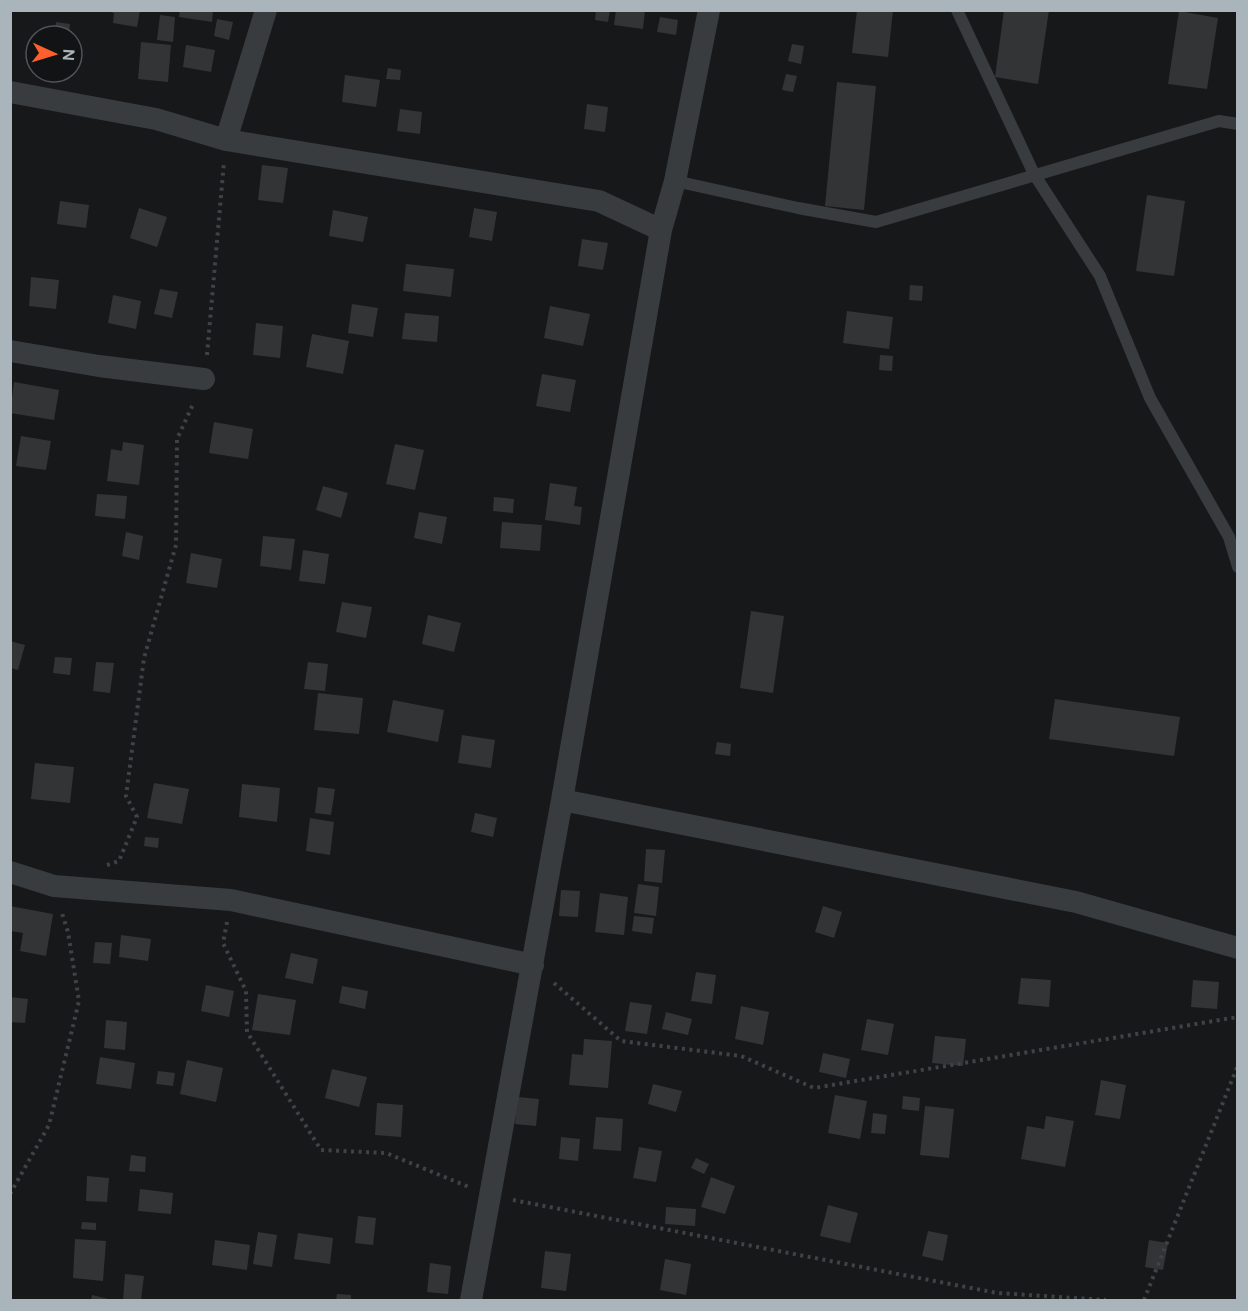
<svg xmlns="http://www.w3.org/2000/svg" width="1248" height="1311" font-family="'DM Sans',sans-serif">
<rect width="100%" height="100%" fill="#17181a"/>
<path fill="#323436" d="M105 10H140L137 27 113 23 114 13Z
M180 10H213L212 22 179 17Z
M596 10H610L608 22 595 20Z
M616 10H645L643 29 614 25Z
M857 10H893L888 57 852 53Z
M1004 10H1049L1038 84 995 77Z
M1179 11 1218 18 1207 89 1168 84Z
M160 15 175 17 173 42 157 40Z
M660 17 678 20 676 35 657 32Z
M217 19 233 22 229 40 214 36Z
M56 22 70 24 69 36H54Z
M141 42 171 45 168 82 138 79Z
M792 44 804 46 801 64 788 61Z
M186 45 215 50 211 72 183 67Z
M388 68 401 70 400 80 386 79Z
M786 74 797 76 793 92 782 90Z
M345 75 380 80 376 107 342 102Z
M837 82 876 86 864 210 825 206Z
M587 104 608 107 605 132 584 129Z
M400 109 422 112 420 134 397 131Z
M262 165 288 168 283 203 258 200Z
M1147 195 1185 201 1174 276 1136 271Z
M60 201 89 205 86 228 57 224Z
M139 208 167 217 157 247 130 238Z
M474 208 497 212 492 241 469 237Z
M333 210 368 217 363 242 329 236Z
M582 239 608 243 603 270 578 266Z
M406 264 454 269 451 297 403 291Z
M31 277 59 280 56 309 29 306Z
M910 285 923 286 922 301 909 300Z
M160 289 178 292 172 318 154 314Z
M113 295 141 301 136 329 108 323Z
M352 304 378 308 373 337 348 333Z
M550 306 590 314 583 346 544 338Z
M847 311 893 317 889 349 843 343Z
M405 313 439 316 437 342 402 339Z
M256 323 283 326 280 358 253 355Z
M312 334 349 341 343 374 306 367Z
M880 355 893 356 892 371 879 370Z
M542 374 576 380 570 412 536 406Z
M14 382 59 390 54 420 10 413Z
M214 422 253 429 248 459 209 453Z
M21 436 51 441 46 470 16 466Z
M123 442 144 445 139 485 107 481 111 449 122 451Z
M395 444 424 450 415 490 386 484Z
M550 483 577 487 574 506 582 507 580 525 545 520Z
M323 486 348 493 341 518 316 510Z
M97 494 127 496 125 519 95 516Z
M494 497 514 499 513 513 493 511Z
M419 512 447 517 442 544 414 538Z
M502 522 542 525 540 551 500 548Z
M126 532 143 536 139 560 122 556Z
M263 536 295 539 291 570 260 566Z
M303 550 329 554 325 584 299 581Z
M191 553 222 559 217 588 186 583Z
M342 602 372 607 366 638 336 632Z
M751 611 784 616 773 693 740 688Z
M428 615 461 623 454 652 422 644Z
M10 641 25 645 18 670 10 668Z
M55 657 72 658 70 675 53 673Z
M96 662 114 663 110 693 93 691Z
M308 662 328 664 325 691 304 689Z
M318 693 363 698 359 734 314 730Z
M1055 699 1180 717 1174 756 1049 739Z
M393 700 444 710 438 742 387 732Z
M462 735 495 740 491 768 458 763Z
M717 742 731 744 730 756 715 754Z
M35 763 74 767 70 803 31 799Z
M154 783 189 789 182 824 147 818Z
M242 784 280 788 277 822 239 817Z
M318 787 335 789 331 815 315 813Z
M475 813 497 818 493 837 471 832Z
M310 818 334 822 330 855 306 851Z
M145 837 159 838 158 848 144 846Z
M646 849 665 850 662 883 644 881Z
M638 884 659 887 656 916 634 913Z
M561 890 580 891 578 917 559 916Z
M600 893 628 897 624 935 595 932Z
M10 906 53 914 46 956 20 951 23 933 10 931Z
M823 906 842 912 834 938 815 932Z
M634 916 654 918 652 934 632 931Z
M121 935 151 939 148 961 119 957Z
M95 942 112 943 110 964 93 963Z
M291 953 318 959 313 984 285 978Z
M696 972 716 975 712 1004 691 1001Z
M1021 978 1051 980 1049 1007 1018 1004Z
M1193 980 1219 982 1217 1009 1191 1007Z
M206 985 234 991 229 1017 201 1011Z
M342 986 368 991 365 1009 339 1003Z
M258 994 296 1000 290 1035 252 1030Z
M10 997 28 999 25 1023 10 1022Z
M630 1002 652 1005 647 1034 625 1031Z
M741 1006 769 1012 763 1045 735 1039Z
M666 1012 692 1019 688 1035 662 1029Z
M867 1019 894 1024 888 1055 861 1050Z
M106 1020 127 1022 125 1050 104 1048Z
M935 1036 966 1039 963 1066 932 1063Z
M584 1039 612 1041 608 1088 569 1085 572 1054 583 1055Z
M823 1053 850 1059 846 1078 819 1072Z
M100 1057 135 1063 131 1089 96 1084Z
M187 1060 223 1068 216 1102 180 1094Z
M332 1069 367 1077 359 1107 325 1098Z
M158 1071 175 1073 173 1086 156 1084Z
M1101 1080 1126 1085 1120 1119 1095 1115Z
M653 1084 682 1091 676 1112 648 1104Z
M835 1095 867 1101 860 1139 828 1133Z
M903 1096 920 1098 919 1111 902 1109Z
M517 1097 539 1099 536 1126 515 1124Z
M377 1103 403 1105 401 1137 375 1135Z
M925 1106 954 1109 949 1158 920 1155Z
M873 1113 887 1115 885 1134 871 1133Z
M1046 1116 1074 1121 1065 1167 1021 1159 1027 1126 1044 1129Z
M596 1117 623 1119 621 1151 593 1149Z
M561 1137 580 1139 578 1161 559 1159Z
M639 1147 662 1151 656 1182 633 1178Z
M131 1155 146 1157 145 1172 129 1171Z
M696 1158 709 1164 704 1174 691 1168Z
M87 1176 109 1178 107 1202 86 1201Z
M711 1177 735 1186 725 1214 701 1207Z
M140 1189 173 1193 171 1214 138 1211Z
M828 1205 858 1213 850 1243 820 1236Z
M666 1207 696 1209 695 1226 665 1224Z
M358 1216 376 1218 373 1245 355 1243Z
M82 1222 96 1223V1230L81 1229Z
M928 1231 948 1235 943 1261 922 1256Z
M258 1232 277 1235 272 1267 253 1264Z
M298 1233 333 1238 330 1264 294 1259Z
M75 1239 106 1241 103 1281 73 1278Z
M215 1240 250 1245 247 1270 212 1265Z
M1149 1240 1168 1243 1163 1270 1145 1267Z
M545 1251 571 1254 566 1291 541 1288Z
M665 1259 691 1264 686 1295 660 1290Z
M430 1263 451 1266 448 1294 427 1292Z
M125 1274 144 1276 141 1300H123Z
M337 1294 351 1295V1300H336Z
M92 1295 113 1300H91Z"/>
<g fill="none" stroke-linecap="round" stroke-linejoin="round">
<path stroke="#3e4346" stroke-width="4" stroke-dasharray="3 4.5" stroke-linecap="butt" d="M207 355 224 162
M107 865 119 861 137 817 126 796 144 658 176 545 177 439 194 402
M227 922 223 943 246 991 247 1032 321 1150 386 1153 469 1187
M554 983 621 1041 741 1056 814 1088 1238 1017
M10 1194 49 1125 79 1001 68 932 61 910
M513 1200 997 1293 1106 1300
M1144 1300 1238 1065"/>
<path stroke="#383c3f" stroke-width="12" d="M957 10 1034 174 1100 276 1150 398 1229 537 1238 567
M675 181 798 208 876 222 1219 121 1238 124"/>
<path stroke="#383c3f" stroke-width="22" d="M10 92 156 119 226 140 599 201 661 230
M226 140 266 10
M10 351 99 366 204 379
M562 800 1076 902 1238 948
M10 872 54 886 231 900 533 965
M471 1300 562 800 661 230 675 181 709 10"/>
</g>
<rect width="1248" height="1311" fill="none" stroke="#a9b5ba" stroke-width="24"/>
<g transform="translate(54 54) rotate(94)"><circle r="28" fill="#121315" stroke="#4e5457" stroke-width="1.5"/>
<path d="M0-4.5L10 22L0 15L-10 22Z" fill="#fd602c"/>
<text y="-9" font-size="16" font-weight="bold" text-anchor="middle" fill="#a9b5ba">N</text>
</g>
</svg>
